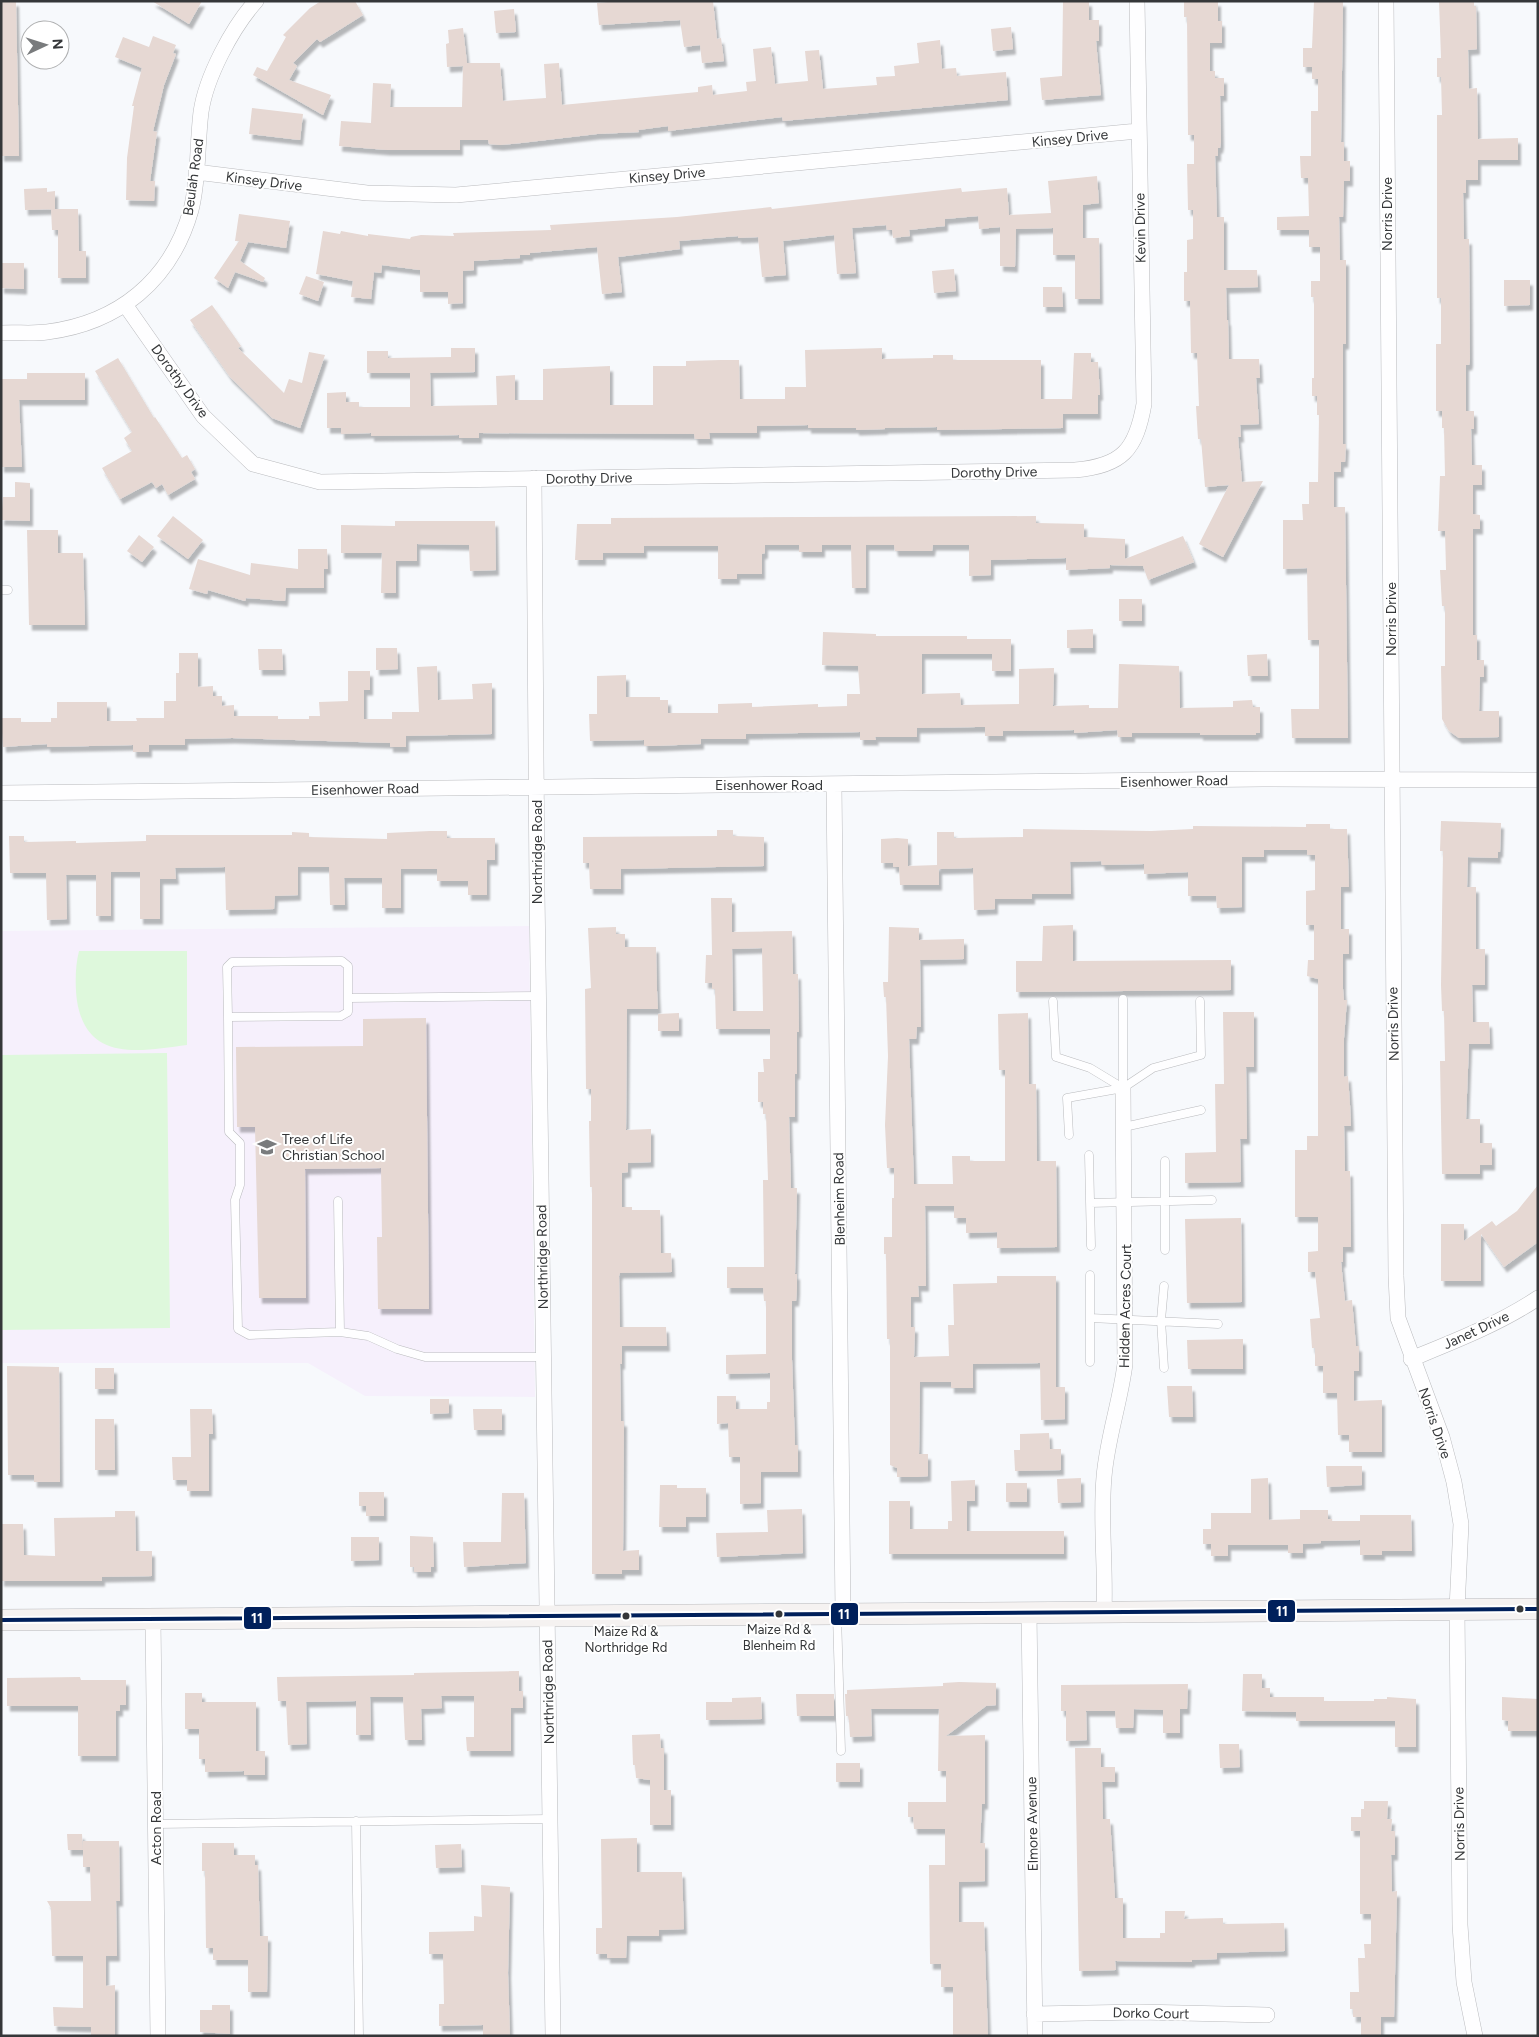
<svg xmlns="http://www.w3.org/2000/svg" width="1539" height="2037" font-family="Figtree,sans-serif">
<defs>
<filter id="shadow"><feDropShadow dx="3" dy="5.5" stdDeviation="1" flood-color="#0004"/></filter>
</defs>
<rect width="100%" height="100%" fill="#f7f9fc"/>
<path fill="#f6f0fc" d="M529 926 535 1397 365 1396 308 1363H1V931Z"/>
<path fill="#def8dc" d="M79 951H187V1045C141 1051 87 1063 77 1001 75 986 75 966 79 951Z
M167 1053 170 1328 1 1330V1055Z"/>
<path fill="#e6d8d3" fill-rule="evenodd" filter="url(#shadow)" d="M1 1H16L19 156H1Z
M152 1H202L189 24Z
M321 1H355L363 15 320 42 317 39 293 63 297 66 289 80 331 95 323 115 253 75 257 67 267 71 286 37 283 35 310 8Z
M619 1H713L717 39 721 38 724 61 702 63 700 45 684 47 680 20 599 25 597 3Z
M1063 1H1089V20H1099V41H1096L1101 95 1042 100 1040 78 1062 76Z
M1184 1H1218V21H1222V43H1210V71H1215V78H1224V96H1220L1221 142 1220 148H1218V156H1215L1217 217H1224V270H1257L1258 287 1226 288 1227 320H1228L1229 359H1259L1260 378H1256L1259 424 1240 425 1241 437H1238L1242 482 1263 481 1223 557 1199 544 1229 485 1205 487 1201 439H1198L1196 406H1199L1197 353H1191L1190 301H1184V272H1187V240L1193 239V210H1188L1187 164H1194V135H1188L1187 17H1184Z
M1314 1H1343L1341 142H1344V161H1350V181H1344L1343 217H1339L1340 260H1346V344H1343V444H1346L1345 462H1341V472H1334V507H1345L1348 738H1292L1291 709H1319V640H1308L1307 568 1283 569V520H1303L1302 504H1309V482H1318L1319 415H1317V396H1312V378H1314V297H1311V281H1320V247H1309V230H1277V217L1309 216 1308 178H1301L1300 156H1311V111H1318V79H1312V67H1303V48H1312Z
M1439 1H1474V6H1476L1477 49 1468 50 1469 89 1477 88 1478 139 1518 138V160H1478V180H1466V193H1463L1464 239H1469L1470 361 1469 365H1466V411H1474V429H1471L1472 465H1482V485H1473V514L1480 515V529H1473V635H1477V660H1484V677H1480L1479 711H1499V737L1459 738 1449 731 1442 719 1441 666H1445V606H1442L1440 570H1446L1445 531H1438L1439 505 1440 476H1445L1444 428H1442V411H1436V344H1441V298H1437V115H1442L1441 77H1437V58H1441Z
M514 9 516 32 496 33 494 11Z
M1011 27 1013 49 993 51 991 29Z
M463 28 467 63H500L503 101 546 98 544 64 559 63 562 105 698 92V87L712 85 713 95 747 91 746 82 756 81 753 49 771 47 775 84 808 81 805 51 819 50 823 89 877 85 876 77 895 76 894 66 919 63 917 43 940 40 942 69 956 68 957 76 1006 72 1008 100 783 121 782 117 668 131V126L638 130 639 132 597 134 521 143 500 145 489 144 488 140H460V150H387L339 146 341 121 371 123 373 83 391 84 390 107H462L463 66 447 67 446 44 449 43 448 30Z
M153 36 176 45 173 53 176 54 164 85 153 131 157 132 150 181H155L154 201 126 200 127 158 134 106H132L142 68 115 57 123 37 149 47Z
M252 108 303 114 300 140 249 134Z
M1097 176 1099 203 1083 205V238H1099L1100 299H1075V255H1053V228L1016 229 1015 267 1000 266V227L979 229 978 216 945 219V226L909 230 910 236 893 238 892 230H887L886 225 852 228 856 273 837 274 834 235 783 241 786 275 762 277 758 237 738 238V236L679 241 680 249 618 257 622 292 602 294 597 247 530 253V255H520V258L474 261V270L463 271V303L448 304V292H420V270L382 265 381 273 374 272 371 299 351 297 353 281 316 274 323 231 340 234 341 231 368 236V234L410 239 411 237 421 235 454 236 453 233 551 230 550 225 677 217 771 207 772 209 961 188 962 192 1007 188 1009 215 1051 213 1048 181Z
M47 188V192L55 191V209L25 210 24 189Z
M51 209H78L79 251H86V278H58V230H52Z
M239 214 290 221 286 248 248 242 240 261 265 278 263 282 235 272 228 288 214 278 239 241H235Z
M1 263H24V289L1 288Z
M954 269 956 291 934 293 932 271Z
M306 276 324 282 318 301 299 294Z
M1504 280H1530V305L1504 306Z
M1043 287H1062L1063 307H1043Z
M212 305 241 346 238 348 284 393 289 379 302 383 309 352 325 355 300 428 272 418 230 377 190 320Z
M451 348H475V372L430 373 431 406 497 405 496 376 515 375V400H543V369L610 366V405H653V366H686V361L721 360H739L740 399H785V387H806L805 350 846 349 882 348V359L933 358V355H953V360H1041V399H1072L1074 353H1091V362H1098L1100 395H1098V414H1063V428L937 430V427L885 428V429L856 430V428H808V425L757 426V433H709L710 439H695L694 434 479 433V438H459V435L371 436V433L341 434V428H327V393L346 392V402H359V407H410V373H367V351H388V358L451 357Z
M118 358 154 418 155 417 182 458 187 455 195 469 191 472 195 479 168 495 162 484 156 488 152 482 120 499 102 468 132 451 124 438 132 432 95 371Z
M27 373H85V400H19L22 467H1V379H27Z
M15 482 30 483V521L1 520 3 497H15Z
M173 516 203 540 188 559 157 536Z
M1036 516V523L1084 524V537L1125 539V559L1183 536 1194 562 1148 580 1143 566 1110 565V568L1066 570V558L991 560V575L969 576V545H933L932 551H895L894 545H866V588H852L851 545H822V552H799V545H765V553L762 554V574H737V579H718V546H644V553H603V560H575L577 524H611V518Z
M395 521H495L496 570 470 571 469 545 417 544V561H396V593H381L382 553H341V525L395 526Z
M27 530H58V553H83L85 625H29Z
M139 535 154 547 142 562 127 551Z
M298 549H327L328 569H324V588H286L285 601 246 598 245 601 208 590 207 594 189 589 198 559 250 575 251 563 298 569Z
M1119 599H1142V621H1119Z
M1093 629V648H1067V630Z
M823 632 876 634V636H967V639H1011V671H992V654H922V694L960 693 961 705 1019 704V669L1054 668 1053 706 1089 705V708H1118L1119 664 1179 666 1180 708 1233 707V701L1252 700 1253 707H1260V733H1256V735H1200V733H1132V737H1118L1117 730 1074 733V730L1003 731V736H985V727H976L917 728V737H875L876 740H860V732L746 734V739H701V744L654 746H644V740L590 741 589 714H597V676L626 675V697H660V700H668V713H718V704L752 703V707L818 704V707L847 706V694H860L858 666 822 665Z
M376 648H397L398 669 376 670Z
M258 649H282L283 670H259Z
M179 653H198V687L213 686V696H222V706L234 705V716H278V719H309V716H320L319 702 348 701V671H370V690H364V719H392V712H419L417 667 437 666 438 700 473 699 472 684 492 683V734L406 736V747H390V743L232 738 185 739V745H149V752H133V745L47 747V744L3 747 1 718H21V722H51V718H57V702H107V721H137L136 718H164V701H176V673H179Z
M1267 654 1268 676H1248L1247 655Z
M1441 821 1501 823 1500 852H1498V858L1468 857 1467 887H1476V949H1485V985H1472L1473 1022H1489L1490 1044H1469L1466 1119H1480V1143H1492V1165H1480V1174H1442L1440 1061H1445L1444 1011H1442L1441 985 1443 851H1440Z
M1306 824H1330V829H1347L1349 887H1341V929H1349V954H1343V989L1344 1000H1347L1344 1038V1077L1348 1076 1350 1105 1351 1126H1344L1345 1171H1350L1351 1247H1343V1262H1341L1345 1301 1352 1300 1356 1346H1359V1371H1354V1401L1382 1400V1452H1349V1435H1338L1337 1393H1323V1366H1315V1348H1312L1310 1319 1320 1318 1315 1272H1308V1252L1318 1251V1217H1295V1150H1307V1136H1318V979L1307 976 1308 960H1314V925H1306V891L1315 890V855H1307V850H1264V857H1242V907L1217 908 1216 896H1188V872L1144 874V864L1102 865 1101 861 1070 862 1071 894H1032V899H995V909L974 910 973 868 939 869V885H900L899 867H893V863H881V839L897 838 908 839V866L937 865V832H954V838L1023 837V829L1151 831 1193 829V826L1306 827Z
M717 830H733V836L764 837V866L621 869V889H590L589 863H583V837L717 836Z
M430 831H447V838H495V860H487V895H468V881H437V869H401V908H382V878H344L345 905H330L329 867H298V895L275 896 274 909 226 910 225 867 175 868 176 879H160V919H140V872H111V916H96V875H66L67 919 47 920 46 873H10L9 836H24V842L76 841V843L146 841V835H292V832L309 833V837L387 839V833Z
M711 898H732V932L792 931 793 974H798L799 1032H797V1074H795V1117H789L791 1188H797L795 1274H797V1289L796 1301H792V1360L795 1445H798V1472H761V1503L740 1504V1457H729L728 1423 717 1424V1396H736V1409H767V1402H770V1373L726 1374V1355L766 1354V1301H764L763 1288H727V1267H764L763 1180H768L766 1114H763V1102H758V1072H764L763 1059H770V1029H716L715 989H712V983H705L706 955H712ZM762 948 763 1011H733L732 949Z
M1073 925V961L1231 960V990L1016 992V961H1042L1043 926Z
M616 927V934H625V947H656L657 991 658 1009H627L626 1130 651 1129V1162L628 1163V1172L622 1173V1207H632V1210H660L661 1253H671L672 1272 620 1273 619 1276 620 1327H666L667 1346H622V1364H620L621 1421H624L623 1551 639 1550V1570H622V1574H592V1187H590L589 1121H591V1089H586L585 989 591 988 588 928Z
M889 927 919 928V940L964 939V959L920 960 921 1027H917L916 1039H909L914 1184H953L952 1156H970V1161H1005V1070H999L998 1014 1028 1013 1029 1084H1036L1037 1161H1056L1057 1247 997 1248V1232L966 1233V1218H954V1206H925L926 1286H918L919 1297H911V1327H915L914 1357 949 1356 948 1325H954L953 1284 997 1283V1276H1056V1387H1065V1419L1041 1420 1040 1363 973 1364V1388H951V1382H920L919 1454H928V1476L918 1477H897V1468L890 1465V1339H887L886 1254H884V1237H892V1198H894V1168H887L885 1125 888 1056 886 997H884L883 982H888Z
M1223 1012H1254V1067H1246L1247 1139H1240L1241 1182 1185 1183V1153L1216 1152 1215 1084H1224Z
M679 1013V1031H658V1014Z
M426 1018 429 1309H378L377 1237H382L381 1168 305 1169 306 1298H259L255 1127H237L236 1047 363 1046V1019Z
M1538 1185V1242L1504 1267 1481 1234V1281H1441V1224H1464V1241L1492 1221 1496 1226 1517 1211Z
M1241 1218 1242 1302 1187 1303 1185 1219Z
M1243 1339V1369H1188L1187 1340Z
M7 1366 59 1367 60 1482H34V1475H8Z
M95 1368H114V1389H95Z
M1167 1386H1192L1193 1417H1169Z
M430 1399H449V1413L430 1414Z
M190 1409H212L213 1434H209V1491H187V1480H173L172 1457H191Z
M473 1409H502V1430H474Z
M95 1419H114L115 1470H95Z
M1049 1433 1050 1449H1061V1470L1015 1471 1014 1450H1020V1434Z
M1326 1466H1362V1485L1327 1487Z
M1081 1478V1502L1058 1503 1057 1479Z
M1268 1478 1269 1520 1300 1519V1510H1328V1519H1332V1521H1360V1515H1411L1412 1551H1382V1555H1360V1540L1321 1541V1543L1303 1544V1553H1288V1545H1228V1556H1211V1544H1203V1529H1211V1513H1251V1479Z
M975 1480V1501H967V1531H1064V1554H889V1501H910V1529H948V1521H952L951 1481Z
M1006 1483H1027V1502H1006Z
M660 1485H677V1488H706V1517H686V1527H659Z
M359 1492H384V1516H366V1506H359Z
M502 1493H524L526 1563 464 1567 463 1542H501Z
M802 1509 803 1553 717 1557 716 1533 768 1532 767 1510Z
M115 1511H135L136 1551H152V1576L102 1577V1581H1L2 1524H23L24 1555 55 1556 54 1518 115 1517Z
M410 1536 433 1537 434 1567H431V1572H414V1567H410Z
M351 1537H379V1560L351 1561Z
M519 1671V1691H523V1708H511V1751H467L466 1737H474V1696H441L442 1708 421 1709 422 1740H405L403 1697H370L371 1735H356V1701L306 1702 307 1744 288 1745 286 1701H278L277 1677 414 1675V1673Z
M1243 1674H1262V1688H1270V1697H1324V1701H1374V1699H1387V1697L1416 1699V1747H1395V1721H1296V1712L1242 1711Z
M80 1677 81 1680H126V1705H120V1711H116V1756H78V1706H7V1678Z
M959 1682 996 1683V1705L986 1706 946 1736 985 1735V1804H982L980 1843H985V1881L959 1882V1922H984L988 2036H953V1987H941V1964H930L929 1865H945V1829H914L913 1817H908V1802H946V1771H938L939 1709H871L872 1736 850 1737 849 1721 848 1716H846L845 1694H847V1690L943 1686V1683Z
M1188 1684 1187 1709H1180V1733H1163V1710L1134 1709 1133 1728H1116L1115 1711H1086L1087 1740 1066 1741V1711H1061V1685Z
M185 1693H202V1702H256V1751H265V1775H244V1771L205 1772V1759H199V1729H185Z
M796 1694H834V1716H797Z
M761 1697 762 1719 706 1720V1702H732V1698Z
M1502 1697 1538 1699V1731H1508V1721L1502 1720Z
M660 1734 661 1748H664V1790H671V1825H650V1780L636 1778 635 1765H633L632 1735Z
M1219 1744H1239L1240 1767 1220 1768Z
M1075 1748H1101V1767H1115V1782H1102L1103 1819H1110L1115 1898H1123V1938H1160V1933H1165V1911H1185L1184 1919 1223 1918V1924L1284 1923 1285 1951 1217 1953V1959L1192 1960V1962L1115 1961 1116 1970 1079 1971Z
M836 1763H860V1782H836Z
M1364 1801H1388L1387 1819H1392L1391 1831H1395V1855H1391L1392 1892 1397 1891 1394 2017H1381V2036H1361V2017H1353V2009H1350V1992H1359L1358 1958H1365L1364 1944H1371V1914H1360V1831H1351V1817H1361V1809H1364Z
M67 1834H82L83 1850H68Z
M637 1838V1872H682L684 1929 659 1930V1936H627L626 1958H607V1954H596V1928H602L601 1839Z
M83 1841H119L120 1901H116L117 1956H106V1986L115 1985V2036H91V2027L54 2026 53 2007 83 2008V1956H52L51 1908 47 1901H91L90 1867H83Z
M202 1843H234V1855H255V1865H258L260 1936H268L267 1992H248V1960H213V1948H206L205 1871H202Z
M461 1844 462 1867 436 1868 435 1845Z
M481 1885 510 1887 508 1973 510 2036H483V2025L439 2026V2004H444L443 1954H429V1932L474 1931V1916L482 1917Z
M212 2005H230V2034L200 2032V2010H212Z"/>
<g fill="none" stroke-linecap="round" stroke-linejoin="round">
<g stroke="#babbbe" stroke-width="9">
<path id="lane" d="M1 590H8
M342 961 348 966V1012L341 1016 228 1017 227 967 232 962Z
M349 998 539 996
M1053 1001 1056 1057 1090 1068 1123 1088
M228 1017 229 1132 240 1143V1185L235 1200 238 1329 249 1335 340 1332 368 1336 397 1349 425 1357H544
M1123 1088V999
M1124 1127 1201 1110
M1069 1135 1067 1098 1123 1088 1153 1068 1201 1055 1200 1001
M1089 1155 1091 1246
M338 1201 340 1332
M1090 1203 1212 1200
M1165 1250V1161
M1090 1275V1362
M1164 1286 1161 1320 1164 1368
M1090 1318 1218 1324
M837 1615 841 1751
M356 1821 359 2036
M156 1824 550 1819"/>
</g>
<g stroke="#babbbe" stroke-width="16">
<path id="street" d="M1386 1 1396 1276 1398 1318 1442 1437 1454 1482 1461 1524 1457 1609 1460 1925 1464 1982 1475 2036
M196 172 367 193 456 195 1138 131
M126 306 203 416 253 464 320 482 1075 470C1122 466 1136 450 1144 404L1137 1
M1 333C16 332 32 334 47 332 118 323 171 281 191 210 199 179 197 144 201 112 206 77 232 28 256 1
M534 478 537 892 553 2036
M834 785 843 1613
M1 793 1263 779 1538 780
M1411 1359C1455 1341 1499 1324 1538 1298
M1104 1612C1106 1567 1100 1522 1104 1477 1107 1439 1120 1403 1125 1364L1123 1088
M1029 1613 1035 2036
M153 1620 158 2036
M1034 2014 1140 2012 1267 2015"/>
</g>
<g stroke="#babbbe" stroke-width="22">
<path id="secondary" d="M1 1620 1538 1609"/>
</g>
<use href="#lane" stroke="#fefeff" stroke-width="8"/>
<use href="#street" stroke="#fefeff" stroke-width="15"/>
<use href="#secondary" stroke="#f5f2f1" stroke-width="21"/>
<g stroke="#fff" stroke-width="8">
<path id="bus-1" d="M1 1620 1538 1609"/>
</g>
<use href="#bus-1" stroke="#00205b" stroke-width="4"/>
</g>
<defs>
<g id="school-bare" transform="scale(1.5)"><path d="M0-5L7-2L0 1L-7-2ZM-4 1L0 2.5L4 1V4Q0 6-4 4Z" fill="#797b7d" stroke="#fff" stroke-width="2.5" paint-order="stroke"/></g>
</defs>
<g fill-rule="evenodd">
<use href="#school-bare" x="267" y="1147"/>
</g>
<g fill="#353739" stroke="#fff" stroke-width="2">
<circle cx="1520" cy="1609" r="4.5"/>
<circle cx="779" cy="1614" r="4.5"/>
<circle cx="626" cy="1616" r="4.5"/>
</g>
<g text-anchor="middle" stroke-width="4" stroke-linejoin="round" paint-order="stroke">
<g font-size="13" fill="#353739" stroke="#fff">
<text x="779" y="1634">Maize Rd &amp;<tspan x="779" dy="16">Blenheim Rd</tspan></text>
<text x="626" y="1636">Maize Rd &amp;<tspan x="626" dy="16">Northridge Rd</tspan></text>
</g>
<g font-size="14" fill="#353739" stroke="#fff">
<text transform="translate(1070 138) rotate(-6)" y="5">Kinsey Drive</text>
<text transform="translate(667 175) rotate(-5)" y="5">Kinsey Drive</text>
<text transform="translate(193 177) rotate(-82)" y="5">Beulah Road</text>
<text transform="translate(264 181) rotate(7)" y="5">Kinsey Drive</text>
<text transform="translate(1387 214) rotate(-90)" y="5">Norris Drive</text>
<text transform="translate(1140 228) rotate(-91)" y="5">Kevin Drive</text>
<text transform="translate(180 381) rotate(54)" y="5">Dorothy Drive</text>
<text transform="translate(994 472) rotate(-1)" y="5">Dorothy Drive</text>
<text transform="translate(589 478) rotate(-1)" y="5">Dorothy Drive</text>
<text transform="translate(1391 619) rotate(-90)" y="5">Norris Drive</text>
<text transform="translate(1174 781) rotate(-1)" y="5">Eisenhower Road</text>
<text x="769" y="790">Eisenhower Road</text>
<text transform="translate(365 789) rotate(-1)" y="5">Eisenhower Road</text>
<text transform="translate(537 852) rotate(-90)" y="5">Northridge Road</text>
<text transform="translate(1393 1024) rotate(-91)" y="5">Norris Drive</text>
<text transform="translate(839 1199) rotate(-91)" y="5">Blenheim Road</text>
<text transform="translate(542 1257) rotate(-91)" y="5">Northridge Road</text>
<text transform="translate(1125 1306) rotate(-89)" y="5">Hidden Acres Court</text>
<text transform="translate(1476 1330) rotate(-25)" y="5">Janet Drive</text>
<text transform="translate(1435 1423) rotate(71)" y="5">Norris Drive</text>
<text transform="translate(548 1692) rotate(-91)" y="5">Northridge Road</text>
<text transform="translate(1032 1824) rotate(-91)" y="5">Elmore Avenue</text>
<text transform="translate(1459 1824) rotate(-91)" y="5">Norris Drive</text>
<text transform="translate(156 1828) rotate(-90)" y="5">Acton Road</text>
<text transform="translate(1151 2013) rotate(1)" y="5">Dorko Court</text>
</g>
<g font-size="14" fill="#353739" stroke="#fff" text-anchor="start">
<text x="282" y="1144">Tree of Life<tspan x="282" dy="16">Christian School</tspan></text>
</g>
</g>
<g stroke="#fff" stroke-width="2">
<rect x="1267" y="1599" width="29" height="24" rx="5" fill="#00205b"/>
<rect x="830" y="1602" width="29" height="24" rx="5" fill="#00205b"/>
<rect x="243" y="1606" width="29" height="24" rx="5" fill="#00205b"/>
</g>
<g font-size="14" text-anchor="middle" font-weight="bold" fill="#fff">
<text x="1282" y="1616">11</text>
<text x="844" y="1619">11</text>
<text x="257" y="1623">11</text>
</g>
<rect width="1539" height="2037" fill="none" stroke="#353739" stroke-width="5"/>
<g transform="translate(45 45) rotate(86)"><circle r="24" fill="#ffffff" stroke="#aeafb0"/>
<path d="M0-4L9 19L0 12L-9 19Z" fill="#797b7d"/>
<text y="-8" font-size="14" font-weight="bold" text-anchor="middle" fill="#353739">N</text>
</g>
</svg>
